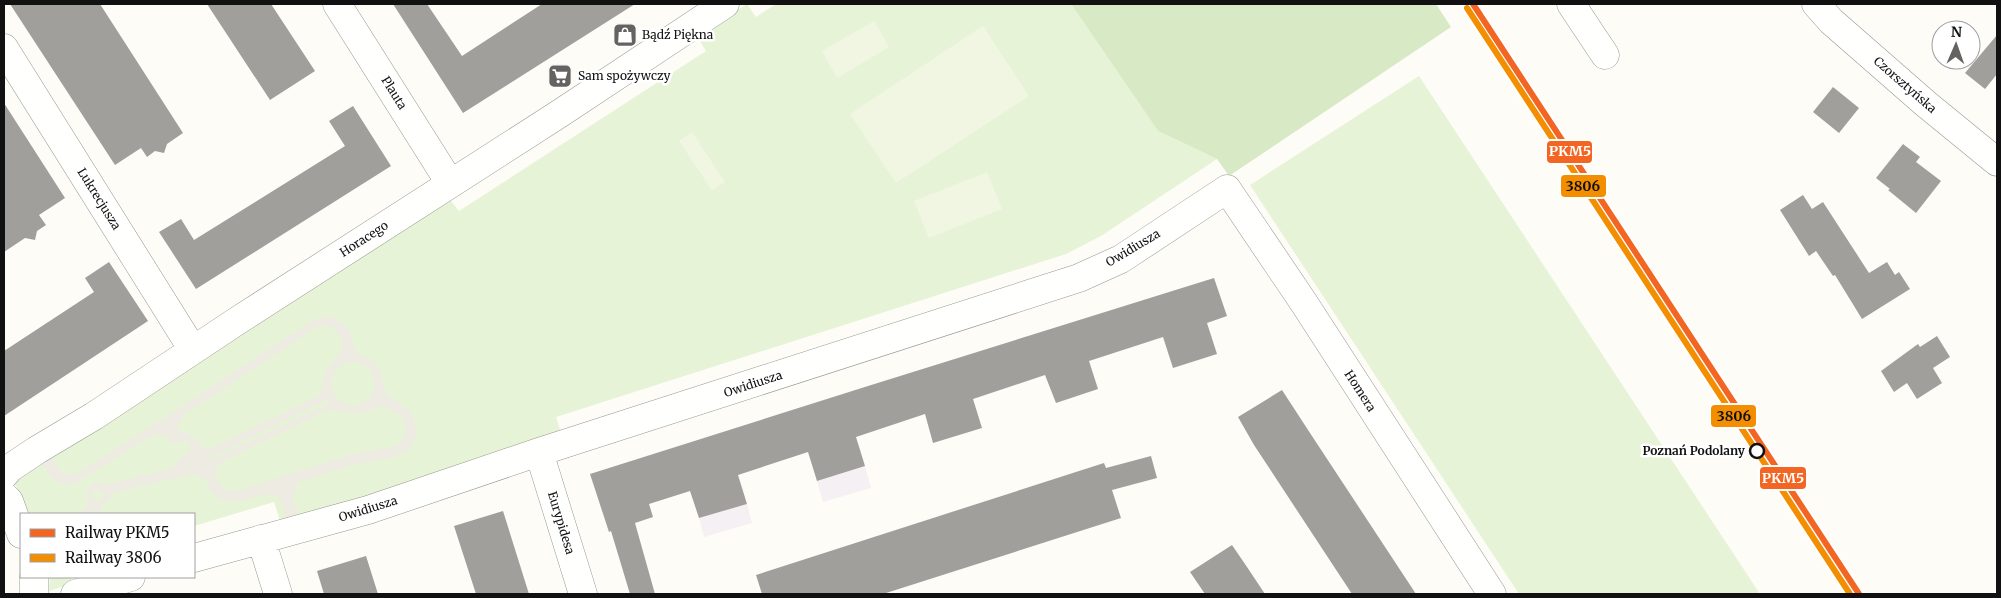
<svg xmlns="http://www.w3.org/2000/svg" width="2001" height="598" font-family="Merriweather,serif">
<rect width="100%" height="100%" fill="#fdfcf7"/>
<path fill="#f5f0f3" d="M865 466 871 488 823 502 817 481Z
M747 504 752 523 704 537 699 518Z"/>
<path fill="#e7f3d7" d="M747 4 756 17 776 4H1071L1158 131 1217 159 1101 236 1066 254 556 417 562 436 282 527 274 502 194 526V514H28L15 483 19 479 448 197 459 211 706 51 697 36Z
M1419 76 1760 594H1519L1250 185Z
M50 577H72L71 584 49 591Z"/>
<path fill="#d8eac5" d="M1071 4H1436L1451 27 1229 176 1217 159 1158 131Z"/>
<path fill="#f0f6e1" d="M874 21 889 47 837 78 822 51Z
M983 26 1029 96 896 183 850 114Z
M692 132 725 182 712 190 679 141Z
M987 172 1002 209 929 238 914 201Z"/>
<path fill="#edebe2" fill-rule="evenodd" d="M319 317 333 318 345 325 352 336 354 348 358 353 370 359 380 370 386 394 411 412 416 425V435L412 445 405 452 396 457 357 464 302 481 296 486 293 498 300 521 288 525 281 502 278 496 265 494 241 501H223L216 496 210 490 204 479 195 474 118 491 100 507 103 514H97L94 510 87 514H80L84 508 90 505 86 493 87 489 94 483 110 484 173 468 178 460 188 453 191 444 187 441H182L174 444 162 434 151 436 74 484H64L55 481 41 464 51 458 62 472 68 475 79 473ZM323 326H330L336 330 343 342 339 355 325 371 321 392 317 397 207 450 194 437 176 428 185 414 316 327ZM349 362H358L366 366 371 372 374 380V389L371 397 356 406 347 405 340 401 334 395 331 387V378L335 371 341 365ZM326 400 328 401V404L322 407 209 461 206 460ZM380 406 387 408 400 415 404 421 406 434 399 444 393 447 353 454 234 492 224 489 218 483 216 476V470L223 461 322 413 331 410 358 414ZM96 489H99L104 494 103 497 96 503 92 495Z"/>
<path fill="#a19f9c" d="M10 4H100L183 133 167 144 164 153 155 151 147 157 141 148 115 165Z
M207 4H271L315 71 270 100Z
M393 4H427L462 56 542 4H635L463 113Z
M1997 35V74L1985 89 1965 73Z
M1833 87 1859 108 1839 133 1813 112Z
M4 103 65 198 39 215 46 225 37 231 35 240 25 238 4 252Z
M353 106 391 166 196 289 159 232 181 219 194 240 345 146 329 121Z
M1903 144 1920 157 1916 162 1941 181 1916 213 1888 190 1890 189 1876 178Z
M1803 195 1812 209 1823 202 1869 273 1887 262 1895 275 1899 272 1910 289 1862 319 1835 275 1833 276 1816 251 1809 256 1780 210Z
M109 262 148 321 4 416V351L94 292 85 278Z
M1214 278 1227 316 1207 323 1217 354 1173 368 1163 337 1089 361 1098 389 1056 403 1045 375 973 399 982 428 933 443 925 414 856 437 865 466 817 481 808 452 738 475 747 504 699 518 690 491 649 504 653 517 635 523 655 594H630L611 531 609 532 590 474 868 386Z
M1937 336 1950 357 1933 368 1942 383 1917 399 1907 383 1894 392 1881 371 1918 344 1920 347Z
M1282 390 1310 433 1416 594H1352L1254 445 1238 417Z
M1151 456 1157 478 1112 490 1121 518 883 594H762L756 575 1104 463 1106 468Z
M503 511 529 594H476L454 526Z
M1232 545 1247 567 1265 594H1205L1190 572Z
M366 556 378 594H324L317 571Z"/>
<g fill="none" stroke-linecap="round" stroke-linejoin="round">
<g stroke="#979795" stroke-width="29">
<path id="minor" d="M337 4 450 183
M1571 4 1605 55
M1816 4 1831 21 1926 104 1997 162
M4 48 193 350
M539 452 583 594
M4 475 10 468 37 450 94 416 237 321 559 114 725 4
M4 496 9 501 21 534
M261 539 278 594
M194 558 368 510 539 452 1079 278 1121 259 1227 189 1304 303 1492 594
M34 577V594
M75 594 131 577"/>
</g>
<use href="#minor" stroke="#fffffe" stroke-width="28"/>
<g stroke="#fff" stroke-width="10">
<path id="rail-1" d="M1473 4 1859 594"/>
</g>
<g stroke="#fff" stroke-width="10">
<path id="rail-2" d="M1467 8 1850 594"/>
</g>
<use href="#rail-1" stroke="#f26522" stroke-width="6"/>
<use href="#rail-2" stroke="#f38e01" stroke-width="6"/>
</g>
<defs>
<g id="shop-square" transform="scale(1.25)"><rect x="-9" y="-9" width="18" height="18" rx="4" fill="#646362" stroke="#fff"/><path d="M-5-2.5h2.3a2.7 3.5 0 0 1 5.4 0H5L5.5 6h-11ZM-1.5-2.5h3a1.5 2.3 0 0 0-3 0Z" fill="#fff"/></g>
<g id="supermarket-square" transform="scale(1.25)"><rect x="-9" y="-9" width="18" height="18" rx="4" fill="#646362" stroke="#fff"/><path d="M-6-5.5h2.5l.6 2H6L4.5 2H-2.5L-4.4-4H-6ZM-1.5 3.2a1.3 1.3 0 1 0 .1 0ZM3 3.2a1.3 1.3 0 1 0 .1 0Z" fill="#fff"/></g>
</defs>
<g fill-rule="evenodd">
<use href="#shop-square" x="625" y="35"/>
<use href="#supermarket-square" x="560" y="76"/>
</g>
<circle fill="#fff" stroke="#111" stroke-width="2.5" cx="1757" cy="451" r="7"/>
<g text-anchor="middle" stroke-width="5" stroke-linejoin="round" paint-order="stroke">
<g font-size="12" fill="#111" stroke="#fff" text-anchor="start">
<text x="642" y="39">Bądź Piękna</text>
<text x="578" y="80">Sam spożywczy</text>
</g>
<g font-size="12" fill="#111" stroke="#fff">
<text transform="translate(1905 85) rotate(41)" y="4">Czorsztyńska</text>
<text transform="translate(394 93) rotate(58)" y="4">Plauta</text>
<text transform="translate(99 199) rotate(58)" y="4">Lukrecjusza</text>
<text transform="translate(364 239) rotate(-33)" y="4">Horacego</text>
<text transform="translate(1133 248) rotate(-31)" y="4">Owidiusza</text>
<text transform="translate(753 384) rotate(-18)" y="4">Owidiusza</text>
<text transform="translate(1360 391) rotate(57)" y="4">Homera</text>
<text transform="translate(368 509) rotate(-17)" y="4">Owidiusza</text>
<text transform="translate(561 523) rotate(73)" y="4">Eurypidesa</text>
</g>
<g font-size="12" font-weight="bold" fill="#111" stroke="#fff" text-anchor="end">
<text x="1745" y="455">Poznań Podolany</text>
</g>
</g>
<g stroke="#fff" stroke-width="2">
<rect x="1546" y="140" width="47" height="24" rx="5" fill="#f26522"/>
<rect x="1560" y="174" width="47" height="24" rx="5" fill="#f38e01"/>
<rect x="1710" y="404" width="47" height="24" rx="5" fill="#f38e01"/>
<rect x="1759" y="466" width="48" height="24" rx="5" fill="#f26522"/>
</g>
<g font-size="14" text-anchor="middle" font-weight="bold" fill="#fff">
<text x="1570" y="156">PKM5</text>
<text x="1783" y="483">PKM5</text>
</g>
<g font-size="14" text-anchor="middle" font-weight="bold" fill="#111">
<text x="1583" y="191">3806</text>
<text x="1734" y="421">3806</text>
</g>
<rect width="2001" height="598" fill="none" stroke="#111111" stroke-width="10"/>
<rect x="20" y="513" width="175" height="65" fill="#ffffff" stroke="#a0a0a0"/>
<rect x="30" y="529" width="25" height="8" fill="#f26522" stroke="#a0a0a0"/>
<text x="65" y="538" font-size="15" fill="#111111">Railway PKM5</text>
<rect x="30" y="554" width="25" height="8" fill="#f38e01" stroke="#a0a0a0"/>
<text x="65" y="563" font-size="15" fill="#111111">Railway 3806</text>
<g transform="translate(1956 45) rotate(2)"><circle r="24" fill="#ffffff" stroke="#a0a0a0"/>
<path d="M0-4L9 19L0 12L-9 19Z" fill="#646362"/>
<text y="-8" font-size="14" font-weight="bold" text-anchor="middle" fill="#111111">N</text>
</g>
</svg>
